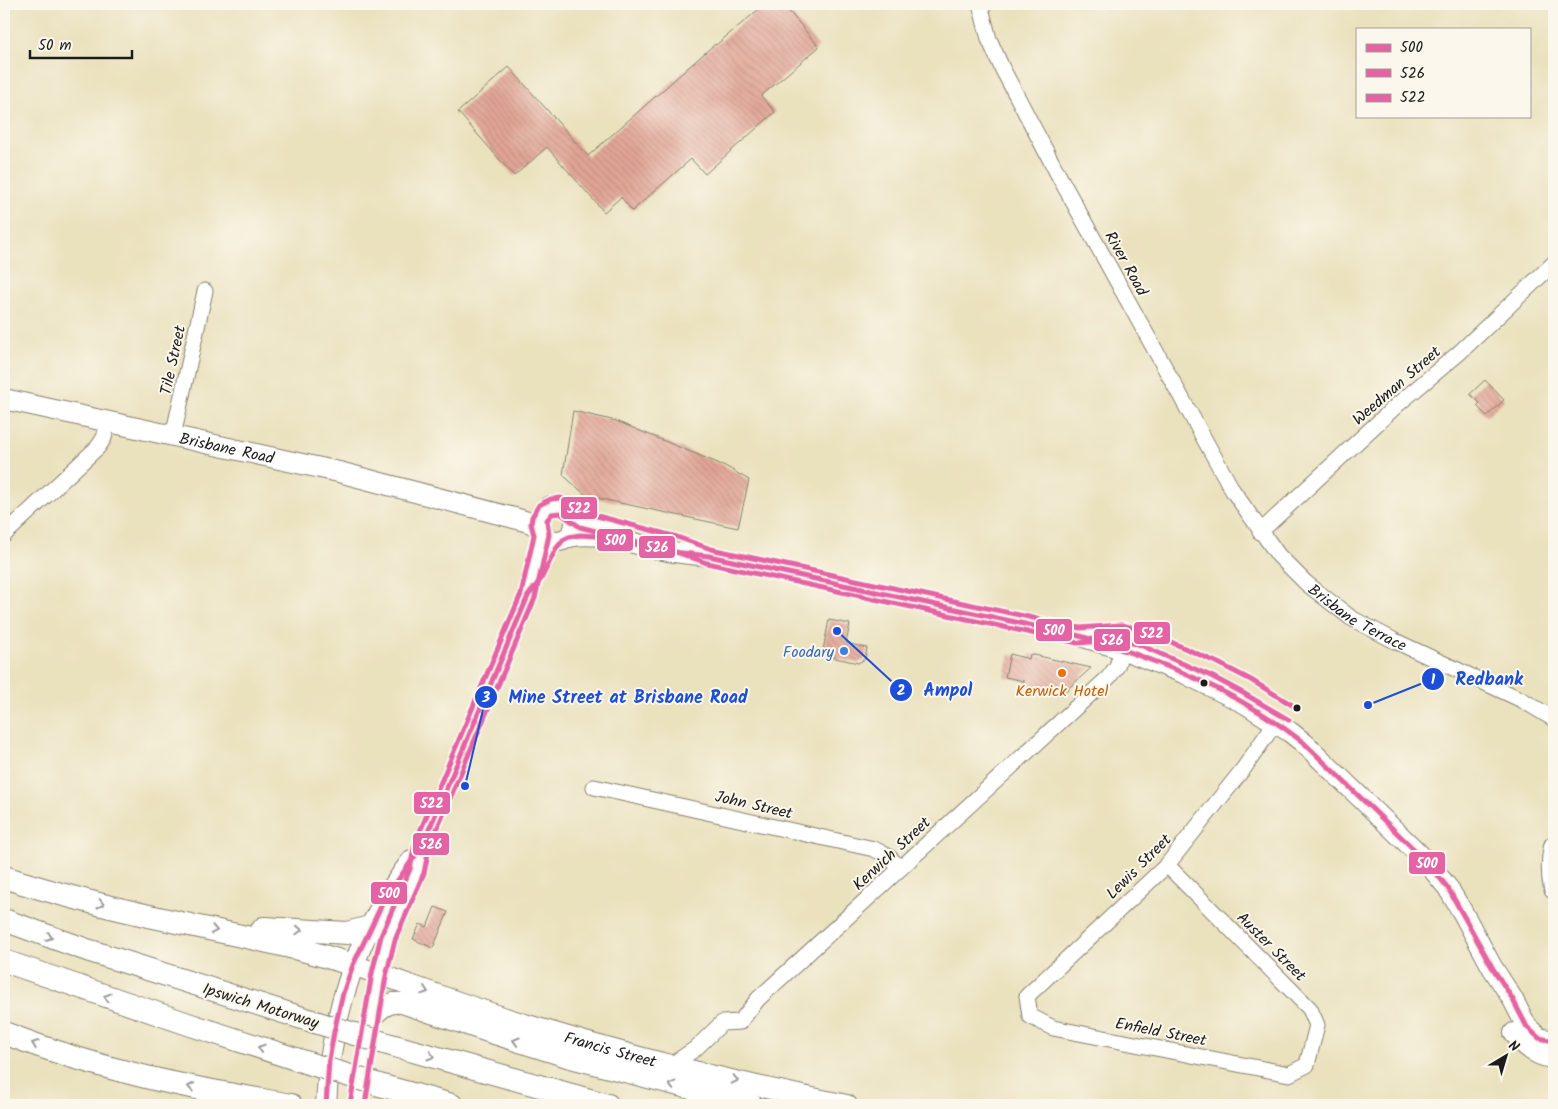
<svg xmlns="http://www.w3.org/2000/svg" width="1558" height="1109" font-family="Kalam,sans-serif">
<defs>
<pattern id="building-back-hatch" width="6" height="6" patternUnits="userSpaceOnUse" patternTransform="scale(1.25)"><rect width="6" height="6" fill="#e1a595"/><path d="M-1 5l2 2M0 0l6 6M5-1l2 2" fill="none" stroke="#c08d80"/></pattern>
</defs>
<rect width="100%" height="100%" fill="#fbf7ec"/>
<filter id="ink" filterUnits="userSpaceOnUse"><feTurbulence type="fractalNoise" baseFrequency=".02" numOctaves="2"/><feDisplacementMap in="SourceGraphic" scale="10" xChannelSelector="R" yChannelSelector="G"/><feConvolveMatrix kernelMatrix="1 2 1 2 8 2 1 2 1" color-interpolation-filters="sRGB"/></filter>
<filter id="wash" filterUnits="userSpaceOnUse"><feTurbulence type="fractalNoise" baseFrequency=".0096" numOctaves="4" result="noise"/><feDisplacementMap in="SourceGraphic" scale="20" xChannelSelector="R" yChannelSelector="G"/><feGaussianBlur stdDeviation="1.12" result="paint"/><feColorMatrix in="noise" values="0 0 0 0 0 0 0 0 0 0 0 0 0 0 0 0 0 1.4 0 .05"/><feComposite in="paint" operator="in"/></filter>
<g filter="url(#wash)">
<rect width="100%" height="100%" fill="#eae1bd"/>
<g id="blocks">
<path fill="url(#building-back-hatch)" d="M765 4H783L819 47 761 96 775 112 705 174 691 159 632 211 621 197 604 212 547 147 514 176 458 112 509 67 588 156 715 44 716 45Z
M1485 380 1504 400 1487 416 1477 406 1480 403 1470 394Z
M573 411 616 421 725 466 749 480 738 528 587 496 563 475Z
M829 620 850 624 846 643 867 648 865 659 858 663 822 655Z
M1010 654 1029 659 1030 654 1091 668 1061 695 1023 686 1024 681 1005 677Z
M435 907 448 912 433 948 413 939 420 924 427 927Z"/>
</g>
</g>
<g filter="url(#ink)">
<use href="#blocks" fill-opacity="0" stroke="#837e6c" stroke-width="1"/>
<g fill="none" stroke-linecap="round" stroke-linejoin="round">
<g stroke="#837e6c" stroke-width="17">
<g id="minor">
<path id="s1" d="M980 4 989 39 1002 68 1060 178 1233 491 1278 555 1306 583 1351 618 1395 641 1522 700 1554 719"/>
<path d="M173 436 205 291"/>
<path d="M1260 532 1397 405 1459 353 1554 263"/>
<path d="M4 535 98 447 104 438 108 422"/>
<path d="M594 787 874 849 888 856 900 868"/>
<path d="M1167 865 1310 1009 1317 1025 1307 1065 1289 1074 1053 1028 1030 1016 1027 996 1167 865 1244 768 1275 723"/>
<path d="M671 1065 695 1049 722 1023 740 1022 758 999 1109 677 1117 666 1122 649"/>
</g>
</g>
<g stroke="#837e6c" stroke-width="22">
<g id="major">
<path id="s2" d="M4 399 339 472 518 519 531 523 539 528"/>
<circle cx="557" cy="523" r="18"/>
<path d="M574 517 613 528"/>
<path d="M569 537C604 530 639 547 674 552 685 554 697 555 709 556L1080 636 1122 649 1186 674 1246 704 1290 732 1304 743 1426 861 1448 888 1463 913 1492 967 1512 998 1527 1027 1539 1038 1554 1041"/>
<path d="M1554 846C1551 861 1551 875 1554 889"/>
<path id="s3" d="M353 965C411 985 469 1007 528 1025 632 1057 740 1084 847 1105"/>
<path d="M371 1019C379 1009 388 1001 402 1003L488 1032 567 1057 753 1105"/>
<path d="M1514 1033C1524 1046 1538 1057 1554 1058"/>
<path d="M326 1105C330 1017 357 931 412 860"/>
<path d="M357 1105 379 974 388 938 417 871 422 846 528 596 542 534"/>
</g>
</g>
<g stroke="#837e6c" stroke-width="24">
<path id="highway" d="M4 877C59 895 116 909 172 921 233 935 294 945 353 965
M4 920 87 950 315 1022
M259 934 264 928 347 933 370 927
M4 961 191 1025 308 1063
M4 1033C48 1050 92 1064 138 1075 188 1088 240 1096 291 1105
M384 1043 608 1105
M376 1084 452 1105"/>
</g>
<use href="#minor" stroke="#fff" stroke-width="15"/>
<use href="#major" stroke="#fff" stroke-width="20"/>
<use href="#highway" stroke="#fff" stroke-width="22"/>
<g stroke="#837e6c" stroke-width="24" stroke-linecap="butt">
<path id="highway-bridge" d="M315 1022 384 1043
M308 1063 376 1084"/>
</g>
<use href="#highway-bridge" stroke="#fff" stroke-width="22"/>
<g stroke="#fbf7ec" stroke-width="9">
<path id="bus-1" d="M1554 846 1552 868 1554 889
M326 1105 329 1060 334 1032 343 993 353 965 384 900 422 846 528 596 541 579 556 549 563 540 569 537 580 535 596 536 673 552 709 556 1080 636C1159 660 1238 691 1304 743L1426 861 1448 888 1492 967 1512 998 1527 1027 1539 1038 1554 1041"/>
</g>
<g stroke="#fbf7ec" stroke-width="9">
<path id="bus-2" d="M365 1105 386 976 395 940 424 873 429 848 535 598 549 535 547 520 552 514 560 513 580 527 673 551 707 563 1078 643 1115 640 1138 644 1211 676 1243 693 1289 720"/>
</g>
<g stroke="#fbf7ec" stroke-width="9">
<path id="bus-3" d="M350 1104 372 973 381 936 410 869 415 843 521 594 534 535 531 524 532 517 539 505 551 499 561 498 570 502 586 513 677 537 711 549 1080 628 1121 625 1144 630 1218 663 1251 680 1297 708"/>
</g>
<use href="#bus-1" stroke="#e463a4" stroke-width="5"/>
<use href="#bus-2" stroke="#e463a4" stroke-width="5"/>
<use href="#bus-3" stroke="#e463a4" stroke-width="5"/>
</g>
<defs><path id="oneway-chevron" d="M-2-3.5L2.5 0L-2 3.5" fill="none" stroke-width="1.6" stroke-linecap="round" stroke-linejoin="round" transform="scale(1.25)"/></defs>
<g stroke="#999">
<use href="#oneway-chevron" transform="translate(101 904) rotate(14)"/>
<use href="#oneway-chevron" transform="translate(214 930) rotate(11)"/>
<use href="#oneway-chevron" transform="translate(299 930) rotate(3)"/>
<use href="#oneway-chevron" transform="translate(49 937) rotate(20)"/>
<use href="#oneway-chevron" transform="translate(425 991) rotate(19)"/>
<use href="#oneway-chevron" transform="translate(107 997) rotate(-161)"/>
<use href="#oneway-chevron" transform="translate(516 1041) rotate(-163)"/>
<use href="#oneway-chevron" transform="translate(35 1044) rotate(-160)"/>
<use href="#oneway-chevron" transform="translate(261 1048) rotate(-162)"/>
<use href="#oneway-chevron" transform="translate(431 1056) rotate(16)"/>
<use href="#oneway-chevron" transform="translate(735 1080) rotate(13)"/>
<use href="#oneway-chevron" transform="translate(672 1085) rotate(-165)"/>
<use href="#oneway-chevron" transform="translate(191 1087) rotate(-169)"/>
</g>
</g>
<circle fill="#3f7fe0" stroke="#fbf7ec" stroke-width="2" cx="844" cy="651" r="5"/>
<circle fill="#e8710a" stroke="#fbf7ec" stroke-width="2" cx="1062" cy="673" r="5"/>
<g fill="#1c1c1c" stroke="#fbf7ec" stroke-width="2">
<circle cx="1204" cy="683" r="4.5"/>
<circle cx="1297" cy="708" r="4.5"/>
</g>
<g text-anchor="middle" stroke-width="4" stroke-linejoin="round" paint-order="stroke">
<g font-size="16" fill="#1c1c1c" stroke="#fbf7ec">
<text transform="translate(1127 263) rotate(61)" y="6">River Road</text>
<text transform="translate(172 360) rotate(-78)" y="6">Tile Street</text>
<text transform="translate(1396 385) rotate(-41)" y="6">Weedman Street</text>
<text dy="6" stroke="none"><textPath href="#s2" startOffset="228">Brisbane Road</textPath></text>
<text dy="6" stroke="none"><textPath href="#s1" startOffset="730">Brisbane Terrace</textPath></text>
<text transform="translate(754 804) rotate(13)" y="6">John Street</text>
<text transform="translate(891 853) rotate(-43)" y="6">Kerwich Street</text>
<text transform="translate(1138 866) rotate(-45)" y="6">Lewis Street</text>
<text transform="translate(1272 946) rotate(45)" y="6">Auster Street</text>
<text transform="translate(261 1005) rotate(17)" y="6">Ipswich Motorway</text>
<text transform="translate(1161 1031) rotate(11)" y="6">Enfield Street</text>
<text dy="6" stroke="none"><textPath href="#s3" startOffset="271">Francis Street</textPath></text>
</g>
<g font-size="16" fill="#366cbe" stroke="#fbf7ec" text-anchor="end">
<text x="834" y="657">Foodary</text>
</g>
<g font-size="16" fill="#c56008" stroke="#fbf7ec">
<text x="1062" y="696">Kerwick Hotel</text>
</g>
</g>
<path fill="none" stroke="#1d4ed8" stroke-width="2" d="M1368 705L1433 679M837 631L901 690M465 786L486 697"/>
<g fill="#1d4ed8" stroke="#fbf7ec" stroke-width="2">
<circle cx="1368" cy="705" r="5"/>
<circle cx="837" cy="631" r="5"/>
<circle cx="465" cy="786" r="5"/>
<circle cx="1433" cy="679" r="12"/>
<circle cx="901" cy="690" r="12"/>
<circle cx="486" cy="697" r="12"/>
</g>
<g font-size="15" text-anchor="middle" font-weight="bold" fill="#fff">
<text x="1433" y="684">1</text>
<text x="901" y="695">2</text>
<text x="486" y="702">3</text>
</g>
<g font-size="18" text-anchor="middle" font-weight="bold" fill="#1d4ed8" stroke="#fbf7ec" stroke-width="4" stroke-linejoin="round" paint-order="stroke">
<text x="1489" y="685">Redbank</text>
<text x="948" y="696">Ampol</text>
<text x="628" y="703">Mine Street at Brisbane Road</text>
</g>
<g stroke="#fbf7ec" stroke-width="2">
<rect x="560" y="496" width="38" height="24" rx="5" fill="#e463a4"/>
<rect x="596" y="528" width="38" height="24" rx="5" fill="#e463a4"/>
<rect x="638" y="535" width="38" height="24" rx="5" fill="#e463a4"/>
<rect x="1035" y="618" width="38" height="24" rx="5" fill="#e463a4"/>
<rect x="1133" y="621" width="38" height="24" rx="5" fill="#e463a4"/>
<rect x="1093" y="628" width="38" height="24" rx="5" fill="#e463a4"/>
<rect x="413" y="791" width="38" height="24" rx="5" fill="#e463a4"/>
<rect x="412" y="832" width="38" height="24" rx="5" fill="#e463a4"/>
<rect x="1408" y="851" width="38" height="24" rx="5" fill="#e463a4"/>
<rect x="370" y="881" width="38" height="24" rx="5" fill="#e463a4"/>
</g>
<g font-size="14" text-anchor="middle" font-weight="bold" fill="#fff">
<text x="579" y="513">522</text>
<text x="615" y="545">500</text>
<text x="657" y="552">526</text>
<text x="1054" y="635">500</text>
<text x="1152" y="638">522</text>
<text x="1112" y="645">526</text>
<text x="432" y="808">522</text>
<text x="431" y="849">526</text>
<text x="1427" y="868">500</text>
<text x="389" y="898">500</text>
</g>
<rect width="1558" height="1109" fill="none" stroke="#fbf7ec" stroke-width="20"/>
<rect x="1356" y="28" width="175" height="90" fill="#fbf7ec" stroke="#a29f99"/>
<rect x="1366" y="44" width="25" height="8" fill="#e463a4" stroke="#a29f99"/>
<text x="1400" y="52" font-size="15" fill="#1c1c1c">500</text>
<rect x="1366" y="69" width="25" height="8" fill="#e463a4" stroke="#a29f99"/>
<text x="1400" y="78" font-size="15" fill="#1c1c1c">526</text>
<rect x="1366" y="94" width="25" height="8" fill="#e463a4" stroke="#a29f99"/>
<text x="1400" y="102" font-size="15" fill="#1c1c1c">522</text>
<g transform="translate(1506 1056) rotate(38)" stroke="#fbf7ec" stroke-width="4" paint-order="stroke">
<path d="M0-4L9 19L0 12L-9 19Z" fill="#1c1c1c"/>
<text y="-8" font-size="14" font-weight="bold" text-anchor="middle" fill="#1c1c1c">N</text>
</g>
<path d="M30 50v8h102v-8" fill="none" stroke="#1c1c1c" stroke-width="2.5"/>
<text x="38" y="50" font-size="15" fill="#1c1c1c" stroke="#fbf7ec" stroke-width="4" paint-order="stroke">50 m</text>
</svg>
